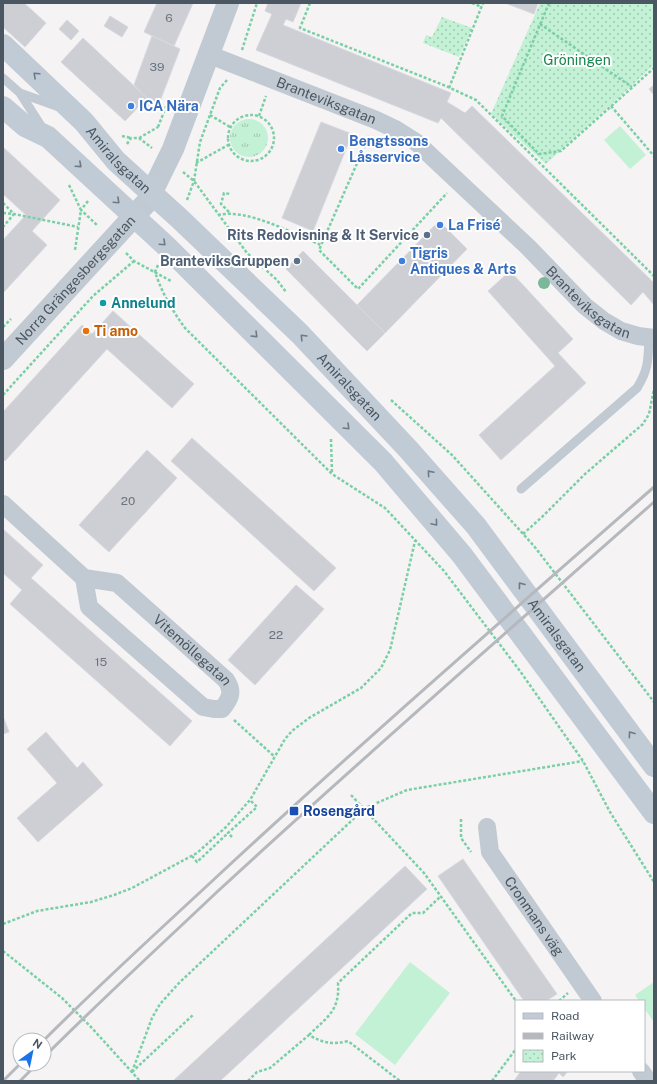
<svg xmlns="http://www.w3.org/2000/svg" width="657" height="1084" font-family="'Public Sans',sans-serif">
<defs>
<pattern id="grass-tufts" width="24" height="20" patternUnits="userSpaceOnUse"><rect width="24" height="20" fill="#c3f1d5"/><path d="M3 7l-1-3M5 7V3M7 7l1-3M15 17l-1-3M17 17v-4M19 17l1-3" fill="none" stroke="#a0c6b0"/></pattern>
<pattern id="park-dots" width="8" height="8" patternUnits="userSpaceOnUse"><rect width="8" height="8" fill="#c3f1d5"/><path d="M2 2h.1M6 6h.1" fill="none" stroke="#a0c6b0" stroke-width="1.8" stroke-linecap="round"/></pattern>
</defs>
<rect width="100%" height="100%" fill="#f5f3f3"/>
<path fill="url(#grass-tufts)" d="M230 138a19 19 0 1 1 38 0a19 19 0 1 1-38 0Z"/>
<path fill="url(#park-dots)" d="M540 3H654V65L546 164 491 114Z
M442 17 472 28 459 57 423 43 426 35 432 37Z"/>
<path fill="#c3f1d5" d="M620 126 646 155 630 169 604 140Z
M410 962 450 993 395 1065 355 1034Z
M654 982V1022L644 1008V1001H639L635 995Z"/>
<path fill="#cdcfd5" stroke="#d7d9de" d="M3 3H24L46 23 25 47 3 27Z
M157 3H193L174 46 144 32Z
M268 3H301L293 22 286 19 283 25 451 93 447 102 465 113 472 106 654 283V305L643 292 631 305 441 118 438 123 256 50 272 14 265 11Z
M505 3H538L534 14Z
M110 16 128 27 122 37 104 26Z
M67 20 79 31 71 40 59 29Z
M152 36 180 49 157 109 142 103 147 98 134 85Z
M83 38 147 98 125 121 61 62Z
M654 85V95L649 89Z
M321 122 352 134 313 231 282 218Z
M3 147 60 200 32 231 47 245 3 293V240L26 215 3 194Z
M439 221 467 249 385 333 357 305Z
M303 251 385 333 367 351 286 269Z
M510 271 573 339 558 353 586 383 501 460 479 435 555 366 488 291Z
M113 311 194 384 172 408 107 349 5 461 3 459V412L82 325 92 334Z
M192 438 336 568 314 591 171 461Z
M147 450 177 478 109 552 79 525Z
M3 529 43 565 31 578 192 721 170 746 10 604 22 590 3 573Z
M296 585 324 609 255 685 228 660Z
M3 716 9 732 3 734Z
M46 732 77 768 83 762 103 785 38 842 17 818 57 783 27 749Z
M463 859 557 994 546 1001H524L438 876Z
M405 866 427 889 328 981 220 1081H173Z
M521 1071H568L563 1077 559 1073 553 1081H514Z"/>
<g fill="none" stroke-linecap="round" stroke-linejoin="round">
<path stroke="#7ad0a6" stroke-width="2.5" stroke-dasharray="3 2" stroke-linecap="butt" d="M310 3 300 28 446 86 476 100 654 276
M472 3 482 7
M549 3 502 116 539 154 561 151 654 68
M540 24 632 87
M242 50 257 3
M449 88 483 3
M611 106 654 156
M228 138a23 23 0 1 1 46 0a23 23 0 1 1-46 0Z
M210 115 230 127
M259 116 266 96
M158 127 167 104
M122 136 131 138
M369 136 319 250 358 289 447 193
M139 138 158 127
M127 144 131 138H139L152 148
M196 163 228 145
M183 172 194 181 247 253 277 280 286 292
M69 185 81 210 75 250
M187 200 194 181 200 142 220 88 227 80
M88 201 81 210 98 226
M3 203 14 214 3 227
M229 212 221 204 224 193 230 194
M3 213 14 214 78 227
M218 215C248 208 293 234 321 245
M126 253 134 261 171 281
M158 265 155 272C162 293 172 310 185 328L332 474 385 508 444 571 520 671 583 761 610 812 654 882
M3 327 11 319
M3 395 93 296 134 261
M391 400 452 455 534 546 654 702
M331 439 332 474
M523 534 542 517 585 474 643 424 649 414 654 389
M234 720 275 757
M351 795 424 873 516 1001
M461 819V838L471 852
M232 837 228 833 257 807 250 800
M192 856 197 862 228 833
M3 924 37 911 91 902 114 895 132 888 197 853 226 827 250 800 285 739 292 731 309 718 361 688 381 668 390 650 415 541
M3 951 62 998 91 1027 140 1081
M559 1001 568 993
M309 1035C327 1017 340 1011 338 983L412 913H423L441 896
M132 1072 152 1018 160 1004 179 983 364 809 372 805 407 790 583 761
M132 1072 194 1014
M248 1081 257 1072 270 1068 309 1035C323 1043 332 1045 348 1041L400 1081
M492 1081 516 1049"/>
<path stroke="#c1cad2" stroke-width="9" d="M3 78 20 93 43 129
M20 93 59 107
M521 489 637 388C649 369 648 359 649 337"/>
<g stroke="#c1cad2" stroke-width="18">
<path id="s1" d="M210 55 376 120 397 130 416 142 528 247 585 306 604 321 621 331 638 336 654 338"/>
<path id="s2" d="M3 504 84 578 117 583 226 680C234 692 230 699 222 709H214L203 707 89 607 84 578"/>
<path id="s3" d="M487 827 490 852 593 1001"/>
<path d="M641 1071 648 1081"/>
</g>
<path stroke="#c1cad2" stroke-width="22" id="s4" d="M3 359 147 202 173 149 228 3"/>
<g stroke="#c1cbd6" stroke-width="22">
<path id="s5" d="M3 45 84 122 116 161 180 219 300 334 408 449 476 526 654 766"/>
<path d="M3 107 25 126 48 137 166 246 383 462 462 555 654 813"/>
</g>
<path stroke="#b5b8bd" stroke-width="3" d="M44 1040C98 986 154 935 209 884 355 748 505 618 654 487
M44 1057C101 1000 160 946 218 891 361 759 508 631 654 502
M3 1081 20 1064
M20 1081 37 1064"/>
</g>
<circle fill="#7bb799" cx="544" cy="283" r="6"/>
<defs><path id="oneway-chevron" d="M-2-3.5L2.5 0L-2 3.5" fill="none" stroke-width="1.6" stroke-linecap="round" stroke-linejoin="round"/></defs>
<g stroke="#6e7984">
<use href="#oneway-chevron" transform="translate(36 75) rotate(-137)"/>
<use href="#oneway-chevron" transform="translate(79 165) rotate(42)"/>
<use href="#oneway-chevron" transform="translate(117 201) rotate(43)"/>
<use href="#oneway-chevron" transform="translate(163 243) rotate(43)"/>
<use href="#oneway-chevron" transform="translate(255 335) rotate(45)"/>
<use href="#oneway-chevron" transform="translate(303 337) rotate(-134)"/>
<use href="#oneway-chevron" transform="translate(347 427) rotate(45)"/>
<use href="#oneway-chevron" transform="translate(430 473) rotate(-131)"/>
<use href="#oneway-chevron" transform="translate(435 523) rotate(50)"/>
<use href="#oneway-chevron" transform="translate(521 585) rotate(-127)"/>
<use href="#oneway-chevron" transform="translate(631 734) rotate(-126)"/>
</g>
<g fill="#3f7fe0" stroke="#fff" stroke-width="1.5">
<circle cx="131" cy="106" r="4"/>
<circle cx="341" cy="149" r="4"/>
<circle cx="440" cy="225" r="4"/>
<circle cx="402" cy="261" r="4"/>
</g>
<g fill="#5c6f8a" stroke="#fff" stroke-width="1.5">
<circle cx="427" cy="235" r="4"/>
<circle cx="297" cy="261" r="4"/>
</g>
<circle fill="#0f9aa8" stroke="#fff" stroke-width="1.5" cx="103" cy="303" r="4"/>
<circle fill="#e8710a" stroke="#fff" stroke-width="1.5" cx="86" cy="331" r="4"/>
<rect fill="#1a4fb4" stroke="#fff" stroke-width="1.5" x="289" y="806" width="10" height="10" rx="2"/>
<g text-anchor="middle" stroke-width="4" stroke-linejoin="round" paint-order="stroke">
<g font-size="12" fill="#6b747e">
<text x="169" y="22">6</text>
<text x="157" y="71">39</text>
<text x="128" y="505">20</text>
<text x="276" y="639">22</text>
<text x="101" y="666">15</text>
</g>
<g font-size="14" fill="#17864f" stroke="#fff">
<text x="577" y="65">Gröningen</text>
</g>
<g font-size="14" fill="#4a5661" stroke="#fff">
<text dy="5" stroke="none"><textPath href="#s1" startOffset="125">Branteviksgatan</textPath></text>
<text dy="5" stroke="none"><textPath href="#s5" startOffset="163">Amiralsgatan</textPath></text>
<text dy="5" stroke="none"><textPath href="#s4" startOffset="107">Norra Grängesbergsgatan</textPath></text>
<text dy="5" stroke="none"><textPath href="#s1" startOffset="460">Branteviksgatan</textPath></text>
<text dy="5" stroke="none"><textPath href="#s5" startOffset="487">Amiralsgatan</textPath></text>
<text dy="5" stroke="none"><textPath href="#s5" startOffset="811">Amiralsgatan</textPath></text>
<text dy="5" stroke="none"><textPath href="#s2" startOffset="244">Vitemöllegatan</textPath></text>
<text dy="5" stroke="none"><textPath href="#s3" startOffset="103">Cronmans väg</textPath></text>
</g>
<g font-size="14" font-weight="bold" fill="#366cbe" stroke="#fff" text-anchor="start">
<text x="139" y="111">ICA Nära</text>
<text x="349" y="146">Bengtssons<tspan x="349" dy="16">Låsservice</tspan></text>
<text x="448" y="230">La Frisé</text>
<text x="410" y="258">Tigris<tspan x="410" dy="16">Antiques &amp; Arts</tspan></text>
</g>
<g font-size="14" font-weight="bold" fill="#4e5e75" stroke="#fff" text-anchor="end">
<text x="419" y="240">Rits Redovisning &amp; It Service</text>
<text x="289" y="266">BranteviksGruppen</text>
</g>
<g font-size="14" font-weight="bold" fill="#0d838f" stroke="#fff" text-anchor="start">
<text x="111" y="308">Annelund</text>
</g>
<g font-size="14" font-weight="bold" fill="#c56008" stroke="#fff" text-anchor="start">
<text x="94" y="336">Ti amo</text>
</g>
<g font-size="14" font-weight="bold" fill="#164399" stroke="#fff" text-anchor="start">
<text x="303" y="816">Rosengård</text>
</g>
</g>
<rect width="657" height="1084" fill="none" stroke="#4a5661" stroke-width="8"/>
<rect x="515" y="1000" width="130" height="72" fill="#ffffff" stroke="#b7bbc0"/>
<rect x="523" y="1013" width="20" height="6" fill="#c1cbd6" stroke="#b7bbc0"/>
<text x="551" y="1020" font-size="12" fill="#4a5661">Road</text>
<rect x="523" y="1033" width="20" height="6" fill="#b5b8bd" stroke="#b7bbc0"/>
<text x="551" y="1040" font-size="12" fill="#4a5661">Railway</text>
<rect x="523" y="1050" width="20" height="12" fill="url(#park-dots)" stroke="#b7bbc0"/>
<text x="551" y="1060" font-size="12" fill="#4a5661">Park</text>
<g transform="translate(32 1052) rotate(33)"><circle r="19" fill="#ffffff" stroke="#b7bbc0"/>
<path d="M0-3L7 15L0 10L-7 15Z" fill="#1a73e8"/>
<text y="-6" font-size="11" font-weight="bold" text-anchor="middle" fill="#4a5661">N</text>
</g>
</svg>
